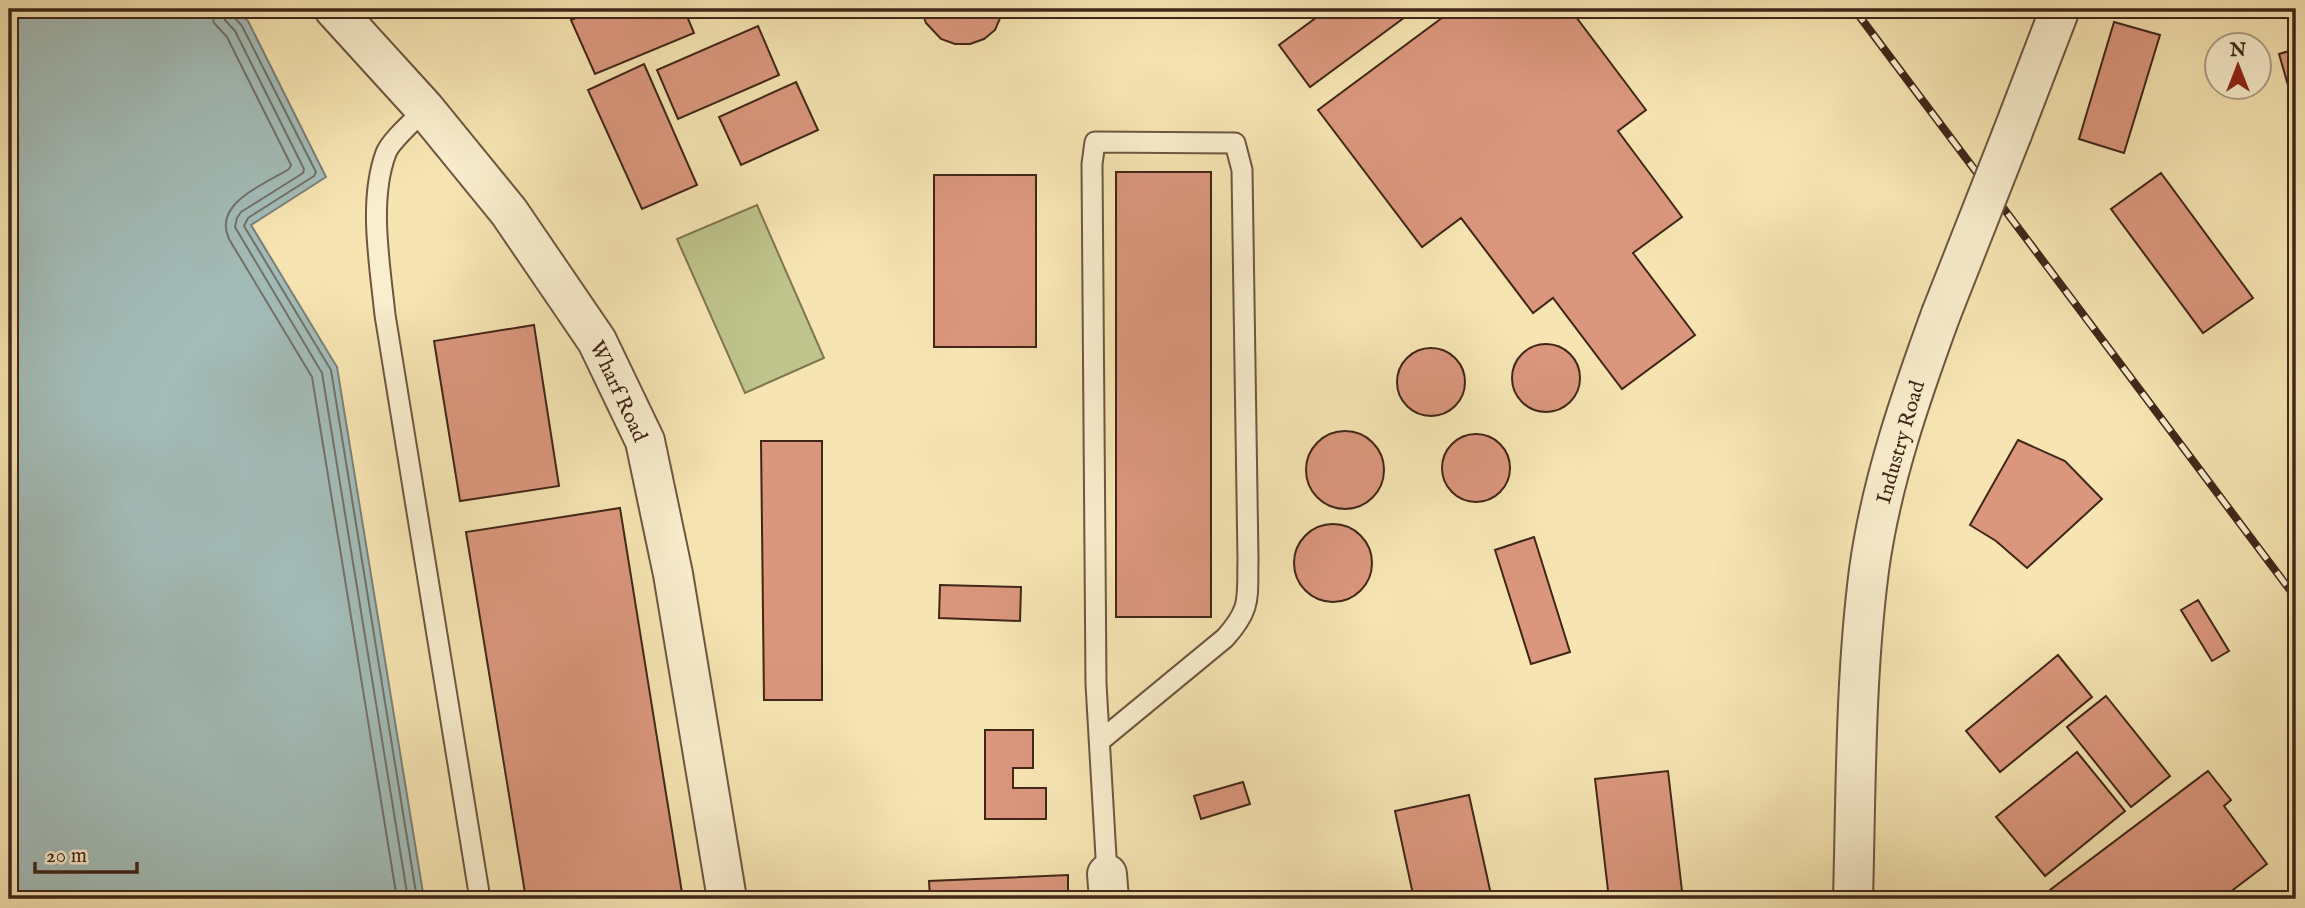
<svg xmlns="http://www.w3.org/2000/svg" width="2305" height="908" font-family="'IM FELL English',serif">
<rect width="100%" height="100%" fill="#f6e5b3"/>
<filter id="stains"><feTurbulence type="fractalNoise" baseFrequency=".00286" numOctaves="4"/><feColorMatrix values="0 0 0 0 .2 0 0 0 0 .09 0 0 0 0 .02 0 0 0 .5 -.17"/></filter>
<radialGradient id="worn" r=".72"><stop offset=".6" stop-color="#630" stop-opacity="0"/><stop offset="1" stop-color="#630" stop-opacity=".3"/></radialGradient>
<path fill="#bec48b" stroke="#807552" stroke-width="2" d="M757 205 824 358 745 393 677 239Z"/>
<path fill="#a3bcb8" stroke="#7c8078" stroke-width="2" d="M9 9H235L248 21 326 177 251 225 337 367 424 899H9Z"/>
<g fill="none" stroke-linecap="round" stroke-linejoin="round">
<path stroke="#727168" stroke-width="2" d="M211 9 214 23 227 37 291 165 289 169C265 184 212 203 229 239L312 377 397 899
M222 9 225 20 235 31 304 169 303 173 241 212 237 218 235 227 322 373 408 899
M231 9 232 15 242 26 316 172 314 176 248 218 244 226 331 370 417 899"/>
</g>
<path fill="#db977e" stroke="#412618" stroke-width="2" d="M597 9H684L694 33 595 74 571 20Z
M921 9H1004L995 30 984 39 970 44H955L941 39 926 23Z
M1328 9H1416L1310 87 1279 45Z
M1454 9H1570L1646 110 1618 131 1682 217 1633 253 1695 335 1622 389 1553 298 1533 313 1461 218 1422 247 1318 110Z
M2114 22 2160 35 2124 153 2079 139Z
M758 26 779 75 678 119 657 70Z
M2296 49V113L2279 54Z
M644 64 697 185 642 209 588 90Z
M796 82 818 130 741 165 719 117Z
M1116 172H1211V617H1116Z
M2161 173 2253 298 2203 333 2111 209Z
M934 175H1036V347H934Z
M534 325 559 486 460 501 434 341Z
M1512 378a34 34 0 1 1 68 0a34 34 0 1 1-68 0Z
M1397 382a34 34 0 1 1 68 0a34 34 0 1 1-68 0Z
M1306 470a39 39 0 1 1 78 0a39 39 0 1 1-78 0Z
M1442 468a34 34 0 1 1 68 0a34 34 0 1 1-68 0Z
M2018 440 2065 461 2102 499 2027 568 1996 541 1970 525Z
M761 441H822V700H764Z
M620 508 683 899H526L466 532Z
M1294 563a39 39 0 1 1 78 0a39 39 0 1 1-78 0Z
M1534 537 1570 652 1531 664 1495 550Z
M940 585 1021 587 1020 621 939 618Z
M2198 600 2229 651 2212 661 2181 610Z
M2058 655 2092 697 2000 772 1966 731Z
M2106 696 2170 776 2131 807 2067 727Z
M985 730H1033V768H1013V788H1046V819H985Z
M2077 752 2125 811 2045 876 1996 817Z
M1668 771 1682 891 1609 899 1595 779Z
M2208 771 2231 800 2224 806 2267 864 2221 899H2058L2050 890Z
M1243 782 1250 804 1201 819 1194 796Z
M1469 795 1492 899H1414L1395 811Z
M1068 875V899H930L929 881Z"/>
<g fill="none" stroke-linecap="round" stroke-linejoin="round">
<g stroke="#6e563f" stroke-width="23">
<path id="service" d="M425 109C415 120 391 140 386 153 368 201 380 265 385 315L480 899
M1100 741 1225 638C1252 608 1247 598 1248 560L1242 170 1235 143 1095 142 1092 164 1096 684 1107 874"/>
</g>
<g stroke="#6e563f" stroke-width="42">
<path id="minor" d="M334 9 425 109 509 212 597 341 645 441 673 574 727 899
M1107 874 1109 899"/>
</g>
<g stroke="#6e563f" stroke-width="42">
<path id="tertiary" d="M2012 134 2060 9
M1853 899C1856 789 1855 679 1869 570 1881 482 1911 396 1941 314"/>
</g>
<use href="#service" stroke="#f9eece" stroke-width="19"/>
<use href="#minor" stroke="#f9eece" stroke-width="38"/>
<use href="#tertiary" stroke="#f9eece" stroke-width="38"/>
<g stroke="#412618" stroke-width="8">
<path id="rail" d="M1854 9 2296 598"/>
</g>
<use href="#rail" stroke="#f9eece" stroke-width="5" stroke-dasharray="16" stroke-linecap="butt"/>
<g stroke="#6e563f" stroke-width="42" stroke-linecap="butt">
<path id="tertiary-bridge" d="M1941 314 2012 134"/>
</g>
<use href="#tertiary-bridge" stroke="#f9eece" stroke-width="38"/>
</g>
<g text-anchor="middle" stroke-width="5" stroke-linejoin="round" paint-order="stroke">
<g font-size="21" fill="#412618" stroke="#f9eece">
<text transform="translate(619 391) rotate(65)" y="7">Wharf Road</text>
<text transform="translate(1900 442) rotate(-74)" y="7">Industry Road</text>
</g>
</g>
<rect width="2305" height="908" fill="none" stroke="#f6e5b3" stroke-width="35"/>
<rect x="10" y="10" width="2284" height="887" fill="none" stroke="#412618" stroke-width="3.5"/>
<rect x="18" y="18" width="2270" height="873" fill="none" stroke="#412618" stroke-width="2"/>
<g transform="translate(2238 66)"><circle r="33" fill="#f9eece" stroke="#af9e85" stroke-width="2"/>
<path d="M0-5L12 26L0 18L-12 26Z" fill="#8f2418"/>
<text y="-10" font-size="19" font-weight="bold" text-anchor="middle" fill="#412618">N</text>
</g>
<path d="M35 862v10h102v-10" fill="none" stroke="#412618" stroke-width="3.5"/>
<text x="46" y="862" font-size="21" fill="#412618" stroke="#f9eece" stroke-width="5" paint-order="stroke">20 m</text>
<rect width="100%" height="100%" filter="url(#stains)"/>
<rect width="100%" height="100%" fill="url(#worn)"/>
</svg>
